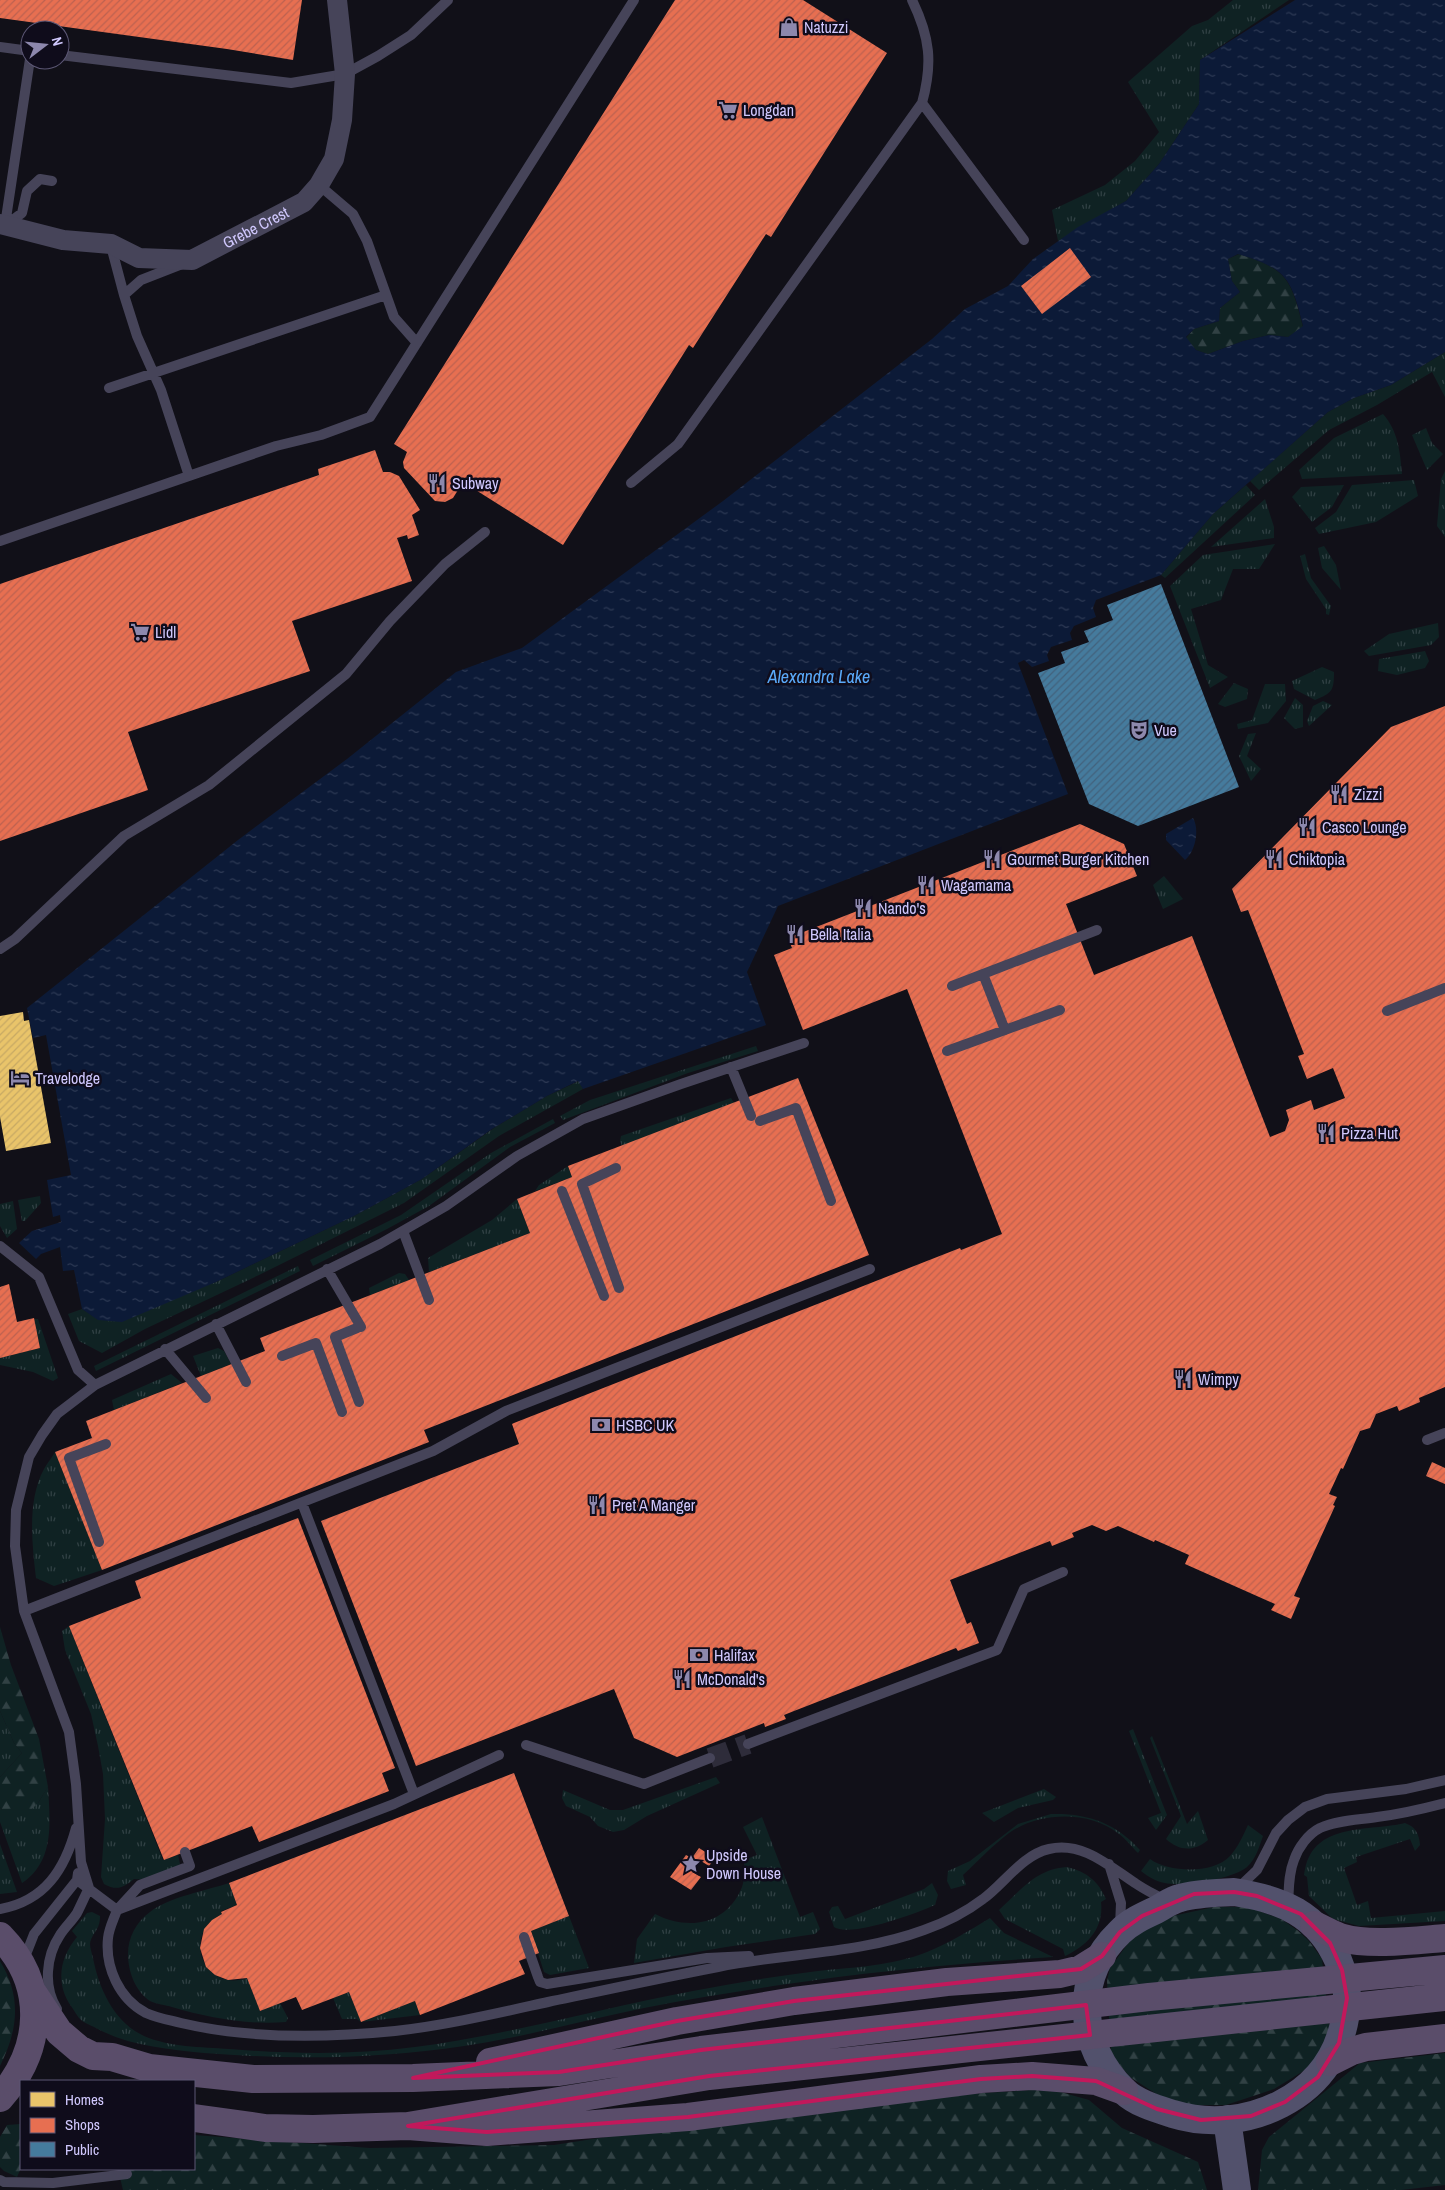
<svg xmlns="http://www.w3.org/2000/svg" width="1445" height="2190" font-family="'Archivo Narrow',sans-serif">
<defs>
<pattern id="grass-tufts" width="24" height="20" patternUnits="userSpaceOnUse" patternTransform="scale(1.25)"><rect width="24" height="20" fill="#0f2223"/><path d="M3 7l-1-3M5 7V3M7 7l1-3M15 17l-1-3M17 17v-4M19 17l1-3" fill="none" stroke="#314144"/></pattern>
<pattern id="forest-firs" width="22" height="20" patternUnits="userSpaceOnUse" patternTransform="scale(1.25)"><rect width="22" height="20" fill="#0f2223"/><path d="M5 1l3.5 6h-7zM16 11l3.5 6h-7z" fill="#314144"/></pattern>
<pattern id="water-ripples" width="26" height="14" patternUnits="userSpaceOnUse" patternTransform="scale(1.25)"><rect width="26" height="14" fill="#0c1a37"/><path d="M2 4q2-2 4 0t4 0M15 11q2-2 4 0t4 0" fill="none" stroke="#2e3a55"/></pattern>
<pattern id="homes-hatch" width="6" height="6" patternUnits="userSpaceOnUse" patternTransform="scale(1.25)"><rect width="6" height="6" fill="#e9c46a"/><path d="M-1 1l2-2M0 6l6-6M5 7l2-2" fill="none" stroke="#c7a964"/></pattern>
<pattern id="shops-hatch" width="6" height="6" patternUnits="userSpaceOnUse" patternTransform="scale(1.25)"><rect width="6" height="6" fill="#e76f51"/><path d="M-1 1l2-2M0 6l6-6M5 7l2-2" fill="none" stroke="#bd6250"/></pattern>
<pattern id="public-hatch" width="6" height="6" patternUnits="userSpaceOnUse" patternTransform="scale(1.25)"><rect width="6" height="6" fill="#457b9d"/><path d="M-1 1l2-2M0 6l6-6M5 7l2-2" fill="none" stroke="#42627d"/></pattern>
</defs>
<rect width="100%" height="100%" fill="#111018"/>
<path fill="url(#grass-tufts)" d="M1233 0H1289L1200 60 1199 104 1159 164 1126 201 1058 241 1052 210 1105 185 1135 161 1159 132 1128 82 1192 26 1208 20Z
M1445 352V397L1432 372 1377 405 1329 430 1259 490 1250 481 1328 412 1354 398 1391 385Z
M1383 414C1398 431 1400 451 1402 474L1302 479 1299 470 1334 438Z
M1426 428 1432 443 1443 454 1427 470 1412 435Z
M1445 471V537L1437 526 1441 479Z
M1414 480 1418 496 1376 522 1319 534 1315 528 1336 512 1352 485Z
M1246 485 1255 495 1165 578 1161 575 1213 514Z
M1344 485 1332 507 1312 522 1292 497 1301 487Z
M1265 499 1274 527V538L1211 547Z
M1275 544 1259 569H1233L1221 600 1191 609 1208 665 1228 677 1210 688 1170 586 1203 555Z
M1324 546 1336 565 1341 590 1322 568 1318 548Z
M1305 554 1311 578 1331 606 1329 615 1326 614V609L1306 579 1300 556Z
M1438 623 1439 637 1431 645 1369 656 1364 651 1389 634Z
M1425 651 1429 661 1425 668 1397 675 1378 671 1379 659Z
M1322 667 1334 672C1334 691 1332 693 1315 700L1294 689 1292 681Z
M1234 683 1248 689 1247 699 1225 707 1218 704Z
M1265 684H1285L1286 701 1268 723 1238 729 1237 724 1252 720Z
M1295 698 1303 705V727L1295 729 1284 718Z
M1323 701 1332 705 1309 726 1307 721 1313 706Z
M1256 733 1247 756 1261 769 1251 781 1239 756 1248 734Z
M1164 876 1183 899 1163 909 1153 885Z
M756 1046 758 1051 688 1073 563 1120 560 1116 590 1100Z
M579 1081 583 1089 499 1136 404 1203 259 1275 145 1329 102 1353 79 1341 68 1314 82 1309 99 1320 216 1282 354 1216 422 1179 494 1128 547 1096Z
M731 1098 734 1103 622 1146 620 1141 621 1136Z
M553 1119 555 1123 510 1147 429 1206 387 1229 313 1266 310 1260 401 1215 491 1153Z
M568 1166 572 1177 535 1191 539 1185Z
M40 1196 41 1203 25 1221H22L18 1200Z
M517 1199 530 1233 429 1272 428 1258 492 1220Z
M13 1201 17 1229 7 1238 0 1226V1204Z
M298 1266 300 1271 96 1371 94 1366Z
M399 1273 405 1274 409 1280 370 1295 369 1288Z
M34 1319H38L58 1378 53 1381 33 1372 0 1365V1358L40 1348Z
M218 1348 224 1351 231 1364 201 1376 193 1356Z
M171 1374 182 1383 114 1410 112 1400Z
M55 1452 102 1570 54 1586 36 1578C32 1544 27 1500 44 1469 47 1463 52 1458 55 1452Z
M69 1626 163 1860 178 1855 180 1864 178 1868 149 1880 134 1879C123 1888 117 1891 104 1884L101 1877 105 1819 103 1774 98 1746 91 1714 65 1650 62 1631Z
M0 1711 14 1743 22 1753 0 1777Z
M1133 1729 1167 1815 1156 1830 1148 1818 1161 1813 1129 1731Z
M1152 1736 1187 1824 1198 1811 1208 1840C1194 1852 1179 1851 1166 1839L1181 1816 1150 1738Z
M716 1777 720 1783 647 1816 624 1830 613 1832 598 1826 590 1817 566 1806 562 1798 563 1790 610 1810H623Z
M48 1787C50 1822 55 1861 22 1883L0 1822V1807L2 1810 38 1803Z
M1044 1789 1056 1797 1053 1800 1018 1808 994 1822 982 1813Z
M1051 1814C1087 1813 1116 1823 1140 1850L1138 1853C1132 1847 1126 1839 1119 1834 1089 1810 1039 1812 1009 1833 993 1845 978 1861 963 1875L966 1885 951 1889 947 1881 948 1871 970 1861 1018 1824Z
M762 1817 800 1917 813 1912 820 1929 815 1934 726 1947 634 1963 637 1939 655 1914C688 1931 727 1925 742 1887 745 1879 744 1868 744 1860L757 1855 743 1827Z
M1405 1823C1416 1827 1419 1834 1420 1845L1415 1851 1410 1839 1356 1857 1357 1862 1344 1868 1357 1905 1368 1901 1371 1918 1445 1911V1921L1359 1926 1333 1919 1309 1896 1307 1877 1304 1875C1305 1869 1306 1862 1309 1857 1326 1823 1374 1831 1405 1823Z
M1248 1825 1263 1836C1259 1847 1256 1859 1247 1867 1233 1879 1183 1887 1165 1883 1155 1881 1149 1877 1141 1871L1150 1859C1169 1873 1214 1874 1230 1856 1238 1847 1243 1836 1248 1825Z
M0 1844 17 1892 0 1894Z
M1067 1867C1087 1872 1098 1881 1106 1899L1101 1902C1104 1928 1088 1945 1065 1956L1063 1949 1005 1919 999 1910C1021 1890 1036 1869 1067 1867Z
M229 1883 237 1905 221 1911 222 1914C180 1934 204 1993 247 1978L260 2011 280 2003 288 2018 286 2022C247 2025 209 2018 172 2007 166 2005 156 2004 150 2001 135 1991 128 1971 128 1954 128 1938 136 1922 150 1912 169 1897 205 1891 229 1883Z
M932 1883 938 1895 935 1905C917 1913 851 1938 834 1927L829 1912 832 1907 838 1906 845 1919 924 1889Z
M92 1912 100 1916C100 1931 92 1932 90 1944 90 1948 92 1954 93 1958 99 1989 114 2022 144 2036 169 2047 201 2047 229 2049 291 2054 353 2055 415 2047 509 2035 601 2008 693 1991 735 1983 776 1976 818 1971 855 1967 892 1966 927 1952 949 1943 969 1931 990 1918L1004 1933 1053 1957C959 1963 866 1972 773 1986 730 1993 687 1999 644 2008 584 2020 525 2037 464 2046 378 2059 291 2060 204 2053 166 2049 128 2046 94 2027 90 2025 84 2023 80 2019 77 2016 74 2010 71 2006 55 1983 60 1957 77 1937L72 1931 87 1913Z
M569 1916 589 1968 550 1975 544 1972 531 1931Z
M349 1992 361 2022 415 2001 420 2015 361 2022 357 2019H342L333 1998Z"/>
<path fill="url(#forest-firs)" d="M1239 254C1287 269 1291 279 1303 327L1288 337 1269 335 1243 341 1208 354 1196 350 1186 338 1194 329 1219 321 1220 308 1240 292 1232 281 1228 259Z
M0 1627 11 1665 39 1739 48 1787 38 1803 30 1811 14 1813 2 1810 0 1807V1777L22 1753 14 1743 0 1711Z
M1214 1907H1248L1281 1919 1297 1930 1309 1941 1322 1959 1330 2034 1310 2067 1274 2089 1226 2105H1189L1158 2095 1130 2077 1118 2063 1111 2051 1107 1981 1110 1968 1129 1942 1146 1929 1168 1917Z
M0 1961C22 1997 18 2030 0 2066Z
M1445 2053V2185L1401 2190H1258L1262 2150 1269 2137 1360 2063Z
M1050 2089 1089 2100 1122 2128 1198 2162 1207 2190H123L118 2169H194V2135L370 2148 554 2145 677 2126 948 2095Z
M21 2124V2168L17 2177 4 2171 0 2167V2137L7 2125Z"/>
<path fill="url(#water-ripples)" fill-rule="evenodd" d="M1295 0H1445V352L1391 385 1354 398 1328 412 1213 514 1161 575 1096 600 1093 608 1096 617 1074 626 1070 633 1072 640 1051 647 1047 655 1049 661 1032 667 1024 660 1018 663 1068 794 778 906 747 972 766 1025 583 1089 578 1081 547 1096 492 1129 422 1179 354 1216 216 1282 122 1322 98 1320 82 1309 74 1270 63 1271 60 1247 41 1254 36 1259 19 1243 32 1231 61 1222 60 1215 53 1217 47 1180 71 1175 46 1035 33 1038 27 1008 238 840 347 759 456 672 522 648 723 501 932 339 965 309 1008 286 1033 259 1078 227 1126 201 1159 164 1199 104 1200 60ZM1238 254C1287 269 1291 278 1303 326L1288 337 1269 335 1243 341 1208 354 1196 350 1186 337 1194 329 1219 321 1220 308 1240 292 1232 281 1228 259Z
M1193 818C1200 830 1195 852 1185 860L1166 840V834Z"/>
<path fill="url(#homes-hatch)" d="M23 1012 24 1021 29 1020 51 1143 6 1151 0 1117V1016Z"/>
<path fill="url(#shops-hatch)" d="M0 0H302L293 60 227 49 0 18Z
M675 0H803L887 53 771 237 766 234 693 348 689 345 563 545 463 482 453 498 445 502 435 501 404 468 403 462 407 452 394 444Z
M1070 248 1091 277 1042 314 1021 286Z
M375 450 383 472H390L399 476 420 510 412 515 419 535 408 539 407 535 397 538 412 581 292 621 310 671 128 732 148 790 0 841V584L319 475 318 469Z
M1445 706V1387L1419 1398 1420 1402 1399 1411 1397 1406 1376 1414 1370 1428 1360 1431 1343 1469 1341 1468 1329 1494 1337 1497 1333 1505 1335 1506 1294 1596 1300 1598 1291 1619 1271 1610 1275 1604 1185 1564 1189 1555 1155 1540 1154 1542 1118 1526 1106 1531 1092 1525 1072 1533 1074 1537 1052 1546 1050 1541 950 1580 967 1624 971 1622 979 1643 958 1651 956 1648 794 1711 784 1715 786 1719 765 1727 764 1723 677 1757 634 1738 614 1689 416 1766 321 1521 519 1444 512 1424 514 1423 960 1248 961 1250 1002 1234 907 989 803 1030 774 955 792 948 788 938 1080 824 1124 844 1137 876 1066 904 1094 975 1192 936 1270 1137 1285 1131 1289 1120 1286 1110 1311 1100 1314 1110 1345 1098 1333 1068 1307 1079 1298 1056 1304 1054 1248 910 1241 912 1232 889 1391 727Z
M798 1078 869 1255 424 1430 429 1442 102 1570 55 1452 92 1438 86 1421 265 1351 260 1338 530 1233 517 1199 572 1177 568 1166Z
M9 1284 17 1322 34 1318 40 1348 0 1358V1287Z
M1432 1462 1445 1468V1484L1426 1476Z
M298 1518 395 1768 382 1773 389 1791 259 1842 252 1826 164 1860 69 1626 141 1598 135 1581Z
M514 1773 569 1916 531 1931 539 1953 519 1961 525 1974 420 2015 415 2001 361 2022 349 1992 302 2010 296 1997 260 2011 247 1978 228 1980 215 1975 206 1967 200 1948 204 1929 212 1920 222 1914 221 1912 237 1905 229 1883Z
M699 1848 715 1858 709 1866 701 1861 692 1872 701 1877 691 1890 670 1877 686 1855 692 1858Z"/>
<path fill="url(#public-hatch)" d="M1161 584 1239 787 1138 826 1089 804 1038 673 1065 663 1061 652 1089 642 1084 631 1113 620 1107 605Z"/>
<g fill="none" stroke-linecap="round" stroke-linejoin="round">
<path stroke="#2e2c3a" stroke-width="20" stroke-dasharray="20 10" stroke-linecap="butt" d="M710 1758 748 1744"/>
<path stroke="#464459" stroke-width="10" d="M0 47 30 51
M60 55 291 83 345 74 378 56 411 35 448 0
M922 103 1024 240
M319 185 353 214 367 241 394 317 417 343
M5 225 30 59
M6 225 22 213 27 191 40 179 52 181
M111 246 124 295 137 336 161 390 189 476
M124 295 141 280 182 264
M109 388 386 295
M631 483 678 444 922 103C933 63 930 37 912 0
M0 541 276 446 321 435 370 417 634 0
M0 949 15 939 124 836 209 785 346 674 390 621 445 564 485 532
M983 974 1005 1030
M952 986 1097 930
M1387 1011 1445 988
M947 1051 1060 1010
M731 1067 751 1116
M760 1121 796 1108 831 1201
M616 1168 582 1184 619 1288
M562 1191 604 1296
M403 1231 429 1300
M0 1246 39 1277 78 1370 95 1385
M327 1269 361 1327
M216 1324 246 1382
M357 1328 335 1337 359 1402
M165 1349 206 1398
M282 1356 316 1343 342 1412
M1427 1440 1445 1433
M302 1503 414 1794
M99 1542 69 1458 106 1444
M24 1611 433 1451 506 1411 870 1269
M748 1744 997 1650 1024 1589 1063 1572
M526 1745 644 1784 710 1758
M499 1755 394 1804 117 1910C114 1919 109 1928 108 1938 105 1967 119 1999 146 2013 157 2018 169 2020 181 2023 249 2039 325 2038 395 2031 447 2025 498 2013 548 2002 605 1990 661 1978 718 1967 786 1953 859 1954 924 1930 944 1923 966 1912 983 1899 1004 1884 1022 1855 1049 1849 1082 1841 1109 1866 1135 1883 1145 1890 1156 1895 1166 1901
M1109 1864 1121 1903 1120 1926
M77 1880 117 1910 140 1885 190 1866 185 1852
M1236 1890 1257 1870 1276 1833 1288 1820 1305 1807 1327 1799 1406 1789 1445 1780
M1288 1906C1289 1891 1288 1875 1294 1860 1298 1848 1308 1834 1320 1828 1338 1820 1358 1820 1377 1817 1400 1814 1422 1809 1445 1803
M0 1909C45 1901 65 1869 76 1828
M524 1937 538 1977 540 1982 547 1984 707 1958 749 1956
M23 1962 34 1934 77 1880 78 1873
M57 2009C43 1987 46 1956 60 1935 65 1927 72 1921 77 1913 81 1905 85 1896 89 1888L81 1862 76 1784 69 1732 24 1611 15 1546 16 1510 29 1457 42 1435 57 1414 95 1385 380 1244 446 1206 517 1156 583 1119 681 1084 804 1043
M0 2180 4 2182 53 2183 127 2174"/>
<path stroke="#464459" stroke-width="20" id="s1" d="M0 224 63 240 111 244 139 258 192 260 304 202 319 185 334 159 342 120 345 74 337 0"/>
<path stroke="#52516c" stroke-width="28" d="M1234 1892C1281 1899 1318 1914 1338 1960 1343 1972 1348 1989 1347 2002 1344 2047 1322 2083 1281 2104 1248 2121 1209 2125 1173 2114 1157 2109 1136 2103 1124 2091 1078 2046 1072 1978 1120 1932 1130 1922 1143 1916 1156 1910 1164 1906 1171 1900 1180 1898 1197 1893 1216 1893 1234 1892Z
M1227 2119 1237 2190"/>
<path stroke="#5a4d6a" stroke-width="28" d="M1314 1925C1324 1929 1333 1935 1343 1938 1369 1946 1418 1940 1445 1938
M0 1936C47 1984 44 2048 0 2098
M33 1993 59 2032 79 2049 93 2056 112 2057 149 2068 253 2079 413 2078 559 2072 701 2050 1149 1997 1445 1969
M490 2062 677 2021 794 2001 947 1982 1060 1974 1081 1969 1102 1956
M1330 2062 1352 2051 1366 2047 1445 2038
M194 2118 265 2128 313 2129 408 2126 487 2132 688 2117 981 2079 1032 2076 1096 2081 1124 2091
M408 2126 709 2076 1445 1997"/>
</g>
<path fill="none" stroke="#c2185b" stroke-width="4" stroke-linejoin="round" d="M1234 1892 1257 1896 1301 1914 1330 1943 1342 1970 1347 1998 1339 2043 1318 2077 1285 2102 1251 2116 1201 2120 1157 2109 1096 2081 1032 2076 981 2079 688 2117 487 2132 408 2126 709 2076 1090 2035 1086 2005 701 2050 559 2072 413 2078 677 2021 794 2001 1081 1969 1102 1956 1120 1932 1142 1916 1194 1894Z"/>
<defs>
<g id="shop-bare" transform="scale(1.5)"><path d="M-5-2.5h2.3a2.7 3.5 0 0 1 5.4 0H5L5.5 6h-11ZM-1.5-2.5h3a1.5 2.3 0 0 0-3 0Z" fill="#8d88ad" stroke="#0f0c1b" stroke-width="2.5" paint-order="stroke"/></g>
<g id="supermarket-bare" transform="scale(1.5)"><path d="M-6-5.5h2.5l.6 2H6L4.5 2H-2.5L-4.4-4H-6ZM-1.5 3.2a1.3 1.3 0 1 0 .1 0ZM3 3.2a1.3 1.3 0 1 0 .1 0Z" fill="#8d88ad" stroke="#0f0c1b" stroke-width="2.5" paint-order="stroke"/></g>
<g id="restaurant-bare" transform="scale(1.5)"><path d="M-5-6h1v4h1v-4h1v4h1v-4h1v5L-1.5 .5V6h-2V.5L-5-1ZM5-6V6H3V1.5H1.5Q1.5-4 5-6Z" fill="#8d88ad" stroke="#0f0c1b" stroke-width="2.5" paint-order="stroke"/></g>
<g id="theatre-bare" transform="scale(1.5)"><path d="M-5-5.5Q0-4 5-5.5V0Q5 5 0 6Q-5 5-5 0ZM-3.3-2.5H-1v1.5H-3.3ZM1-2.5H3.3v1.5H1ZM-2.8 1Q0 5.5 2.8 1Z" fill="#8d88ad" stroke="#0f0c1b" stroke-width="2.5" paint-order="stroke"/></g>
<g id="hotel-bare" transform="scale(1.5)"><path d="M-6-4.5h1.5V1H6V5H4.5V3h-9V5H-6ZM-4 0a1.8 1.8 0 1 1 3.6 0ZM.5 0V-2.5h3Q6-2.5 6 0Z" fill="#8d88ad" stroke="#0f0c1b" stroke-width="2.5" paint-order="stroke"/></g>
<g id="bank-bare" transform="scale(1.5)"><path d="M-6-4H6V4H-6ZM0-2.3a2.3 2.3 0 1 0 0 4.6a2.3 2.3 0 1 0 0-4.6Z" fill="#8d88ad" stroke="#0f0c1b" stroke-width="2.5" paint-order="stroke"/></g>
<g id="sight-bare" transform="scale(1.5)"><path d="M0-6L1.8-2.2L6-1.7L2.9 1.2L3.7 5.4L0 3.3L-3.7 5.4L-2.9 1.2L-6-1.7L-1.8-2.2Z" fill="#8d88ad" stroke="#0f0c1b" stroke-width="2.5" paint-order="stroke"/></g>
</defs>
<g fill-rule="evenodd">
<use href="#shop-bare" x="789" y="27"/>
<use href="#supermarket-bare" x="728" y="110"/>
<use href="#restaurant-bare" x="437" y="483"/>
<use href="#supermarket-bare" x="140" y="632"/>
<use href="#theatre-bare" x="1139" y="730"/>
<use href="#restaurant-bare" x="1339" y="794"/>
<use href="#restaurant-bare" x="1307" y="827"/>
<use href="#restaurant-bare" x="992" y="859"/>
<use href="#restaurant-bare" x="1274" y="859"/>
<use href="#restaurant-bare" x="926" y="885"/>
<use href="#restaurant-bare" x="863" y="908"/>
<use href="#restaurant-bare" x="795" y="934"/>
<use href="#hotel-bare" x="20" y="1078"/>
<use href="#restaurant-bare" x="1326" y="1133"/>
<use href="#restaurant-bare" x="1183" y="1379"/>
<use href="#bank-bare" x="601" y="1425"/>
<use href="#restaurant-bare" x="597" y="1505"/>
<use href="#bank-bare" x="699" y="1655"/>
<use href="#restaurant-bare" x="682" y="1679"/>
<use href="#sight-bare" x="691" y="1864"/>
</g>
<g text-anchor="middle" stroke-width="5" stroke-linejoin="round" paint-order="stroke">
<g font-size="16" fill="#d0c8fd" stroke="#0f0c1b" text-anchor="start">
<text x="804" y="33">Natuzzi</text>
<text x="743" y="116">Longdan</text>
<text x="452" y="489">Subway</text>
<text x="155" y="638">Lidl</text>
<text x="1154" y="736">Vue</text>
<text x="1354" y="800">Zizzi</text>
<text x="1322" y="833">Casco Lounge</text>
<text x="1007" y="865">Gourmet Burger Kitchen</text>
<text x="1289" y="865">Chiktopia</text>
<text x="941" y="891">Wagamama</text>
<text x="878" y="914">Nando's</text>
<text x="810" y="940">Bella Italia</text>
<text x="35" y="1084">Travelodge</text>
<text x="1341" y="1139">Pizza Hut</text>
<text x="1198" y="1385">Wimpy</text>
<text x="616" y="1431">HSBC UK</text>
<text x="612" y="1511">Pret A Manger</text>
<text x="714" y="1661">Halifax</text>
<text x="697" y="1685">McDonald's</text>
<text x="706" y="1861">Upside<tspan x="706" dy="18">Down House</tspan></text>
</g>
<g font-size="16" fill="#d0c8fd" stroke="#0f0c1b">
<text dy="6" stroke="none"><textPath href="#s1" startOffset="269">Grebe Crest</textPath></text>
</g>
<g font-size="18" font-style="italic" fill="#5aa9f9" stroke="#0f0c1b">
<text x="819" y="683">Alexandra Lake</text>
</g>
</g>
<rect x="20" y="2080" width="175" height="90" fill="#0f0c1b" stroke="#5c5775"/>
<rect x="30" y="2092" width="25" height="15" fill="#e9c46a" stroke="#5c5775"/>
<text x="65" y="2105" font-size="15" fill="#d0c8fd">Homes</text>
<rect x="30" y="2118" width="25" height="15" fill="#e76f51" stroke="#5c5775"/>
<text x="65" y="2130" font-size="15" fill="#d0c8fd">Shops</text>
<rect x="30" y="2142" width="25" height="15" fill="#457b9d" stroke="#5c5775"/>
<text x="65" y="2155" font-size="15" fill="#d0c8fd">Public</text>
<g transform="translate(45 45) rotate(74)"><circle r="24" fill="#0f0c1b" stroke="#5c5775"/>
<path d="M0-4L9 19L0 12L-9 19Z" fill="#8d88ad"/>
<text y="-8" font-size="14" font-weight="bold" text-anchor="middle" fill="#d0c8fd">N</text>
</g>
</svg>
